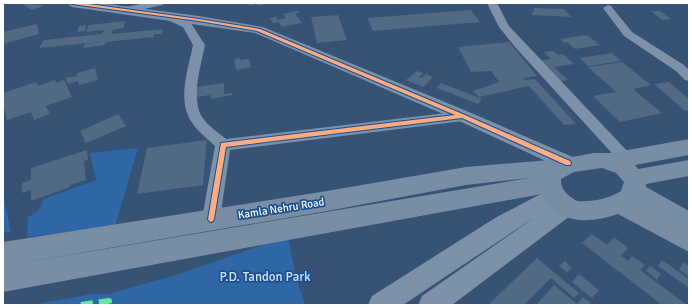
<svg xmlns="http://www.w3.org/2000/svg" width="692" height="308" font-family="Signika,sans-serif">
<rect width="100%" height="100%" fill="#365274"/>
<path fill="#2f66a5" d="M138 148 115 226 27 237 28 217 38 211 44 199 96 180 90 153Z
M3 194 11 232 3 233Z
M288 236 295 273 305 305H30L92 294H108L173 276Z"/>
<path fill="#526984" d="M21 3H38L43 6 32 10Z
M245 3H268L260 6 255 4 251 6Z
M534 8 564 9 571 17 532 15Z
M471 10 480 22 373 31 367 18Z
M298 11 300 12 295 14 302 23 282 27 279 22 273 23 270 18 276 17 278 20 286 18 283 14Z
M651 11H660L671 19 662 20Z
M338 15 347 40 317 43 311 17Z
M126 21 123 28 113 30 111 34 163 29 162 34H154V37L106 42 104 45 83 48 85 44 100 42 39 48 44 40 102 34 104 30 86 32 89 25Z
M37 24 39 34 3 44V32Z
M86 25 85 31 77 32 79 26Z
M587 35 600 45 575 49 567 42 564 43 560 39Z
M509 42 537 76 523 78 524 80 535 79 576 124 564 125 529 86 479 97 473 91 499 82 491 71 471 72 458 47Z
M553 51 558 55 563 54 574 64 554 67 568 80 560 81 538 61 551 59 544 52Z
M612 53 621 61 588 66 580 58Z
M240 58V60L249 59 251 67 236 70 234 59Z
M622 62 651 85 633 89 662 113 620 122 593 96 616 92 588 67Z
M95 68 98 80 79 85 78 81 67 84 66 78 77 76V73Z
M417 71 423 73 419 77 422 78 426 74 433 77 423 87 406 80Z
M55 80 56 83 64 80 72 97 46 106 50 114 34 120 31 112 7 120 3 104V93L36 82 38 86Z
M669 82 689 99V110L685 111 654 84Z
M224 83V94L232 93 233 95 211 99 210 95 191 98V88Z
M441 83 482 99 478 104 437 88Z
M118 114 126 126 86 143 80 131Z
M207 140 203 185 137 194 147 148Z
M87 150 88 160 84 161 86 180 70 185V187L31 201V190L22 193V183L31 180V168Z
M592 234 607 245 614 237 628 248 621 256 628 261 632 256 645 265 640 270 687 305H662L582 243Z
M537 258 579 293 574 298 551 278 524 305H488Z
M662 260 689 279V288L658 266Z
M565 261 572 268 567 272 559 266Z
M684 262 689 266V277L679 269Z
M650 266 661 274 657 280 646 271Z
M579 274 599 290 592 298 572 282Z
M554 285 577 304 583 297 591 303 589 305H538L537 304Z"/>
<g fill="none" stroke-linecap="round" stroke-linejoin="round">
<path fill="#7d92a8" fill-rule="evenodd" d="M145 3H165L163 5 125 13 120 10 121 8Z
M487 3H497L509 26 630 154 633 158 630 162 625 164 620 162 515 47 499 27Z
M608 5 611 6 632 32 684 65 689 70V81L685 80 676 71 624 36 603 8Z
M167 13 191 23 205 45C201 65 190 101 203 118 209 127 219 133 226 139L463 111 468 113 470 116 468 119 463 121 230 150 220 219 217 224 211 226 205 224 202 219 215 146C208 139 199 133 193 124 176 102 188 70 193 45L183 27 163 18 162 16Z"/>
<path fill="#7d92a8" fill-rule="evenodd" d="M66 3H100L199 16 263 27 469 112 575 158 578 163 575 168 568 170 561 168 457 120 255 33 72 7Z
M554 187 561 189 564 195 562 199 566 198 574 201 577 207 574 213 452 305H418L422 296 535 217 403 305H368L372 296 495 218Z"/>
<path fill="#798da4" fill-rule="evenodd" d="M689 139V155L635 165 638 169 689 160V176L646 184V187L689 211V252L618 214C590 224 557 225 542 194L3 292V266L529 178 466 185 327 211 3 266V242L327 191 466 167 561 159 594 153H611ZM602 168 616 173 624 182 621 191C608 199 593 202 577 201 569 196 560 190 561 179L574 172Z"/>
<path stroke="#66e7a1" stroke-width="6" stroke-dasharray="12 6" stroke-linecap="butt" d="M81 305 109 301 108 305"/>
<g stroke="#1b4f8f" stroke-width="2">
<path id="cycleway" d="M70 3H81L199 19 260 29 465 115 570 161 571 163 570 165H566L462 118 226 147 214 219 213 221 211 222 209 221 208 219 221 143 455 115 257 31 199 21 72 4Z"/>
</g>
<use href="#cycleway" fill="#ffac80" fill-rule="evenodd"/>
</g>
<g text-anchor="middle" stroke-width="3.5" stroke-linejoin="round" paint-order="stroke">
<g font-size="11" fill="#fff" stroke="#1b4f8f">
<text transform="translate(281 208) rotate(-9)" y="4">Kamla Nehru Road</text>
</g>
<g font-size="13" fill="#cfe3fa" stroke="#1b4f8f">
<text x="265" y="281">P.D. Tandon Park</text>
</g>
</g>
<rect width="692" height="308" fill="none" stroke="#ffffff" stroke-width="8"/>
</svg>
